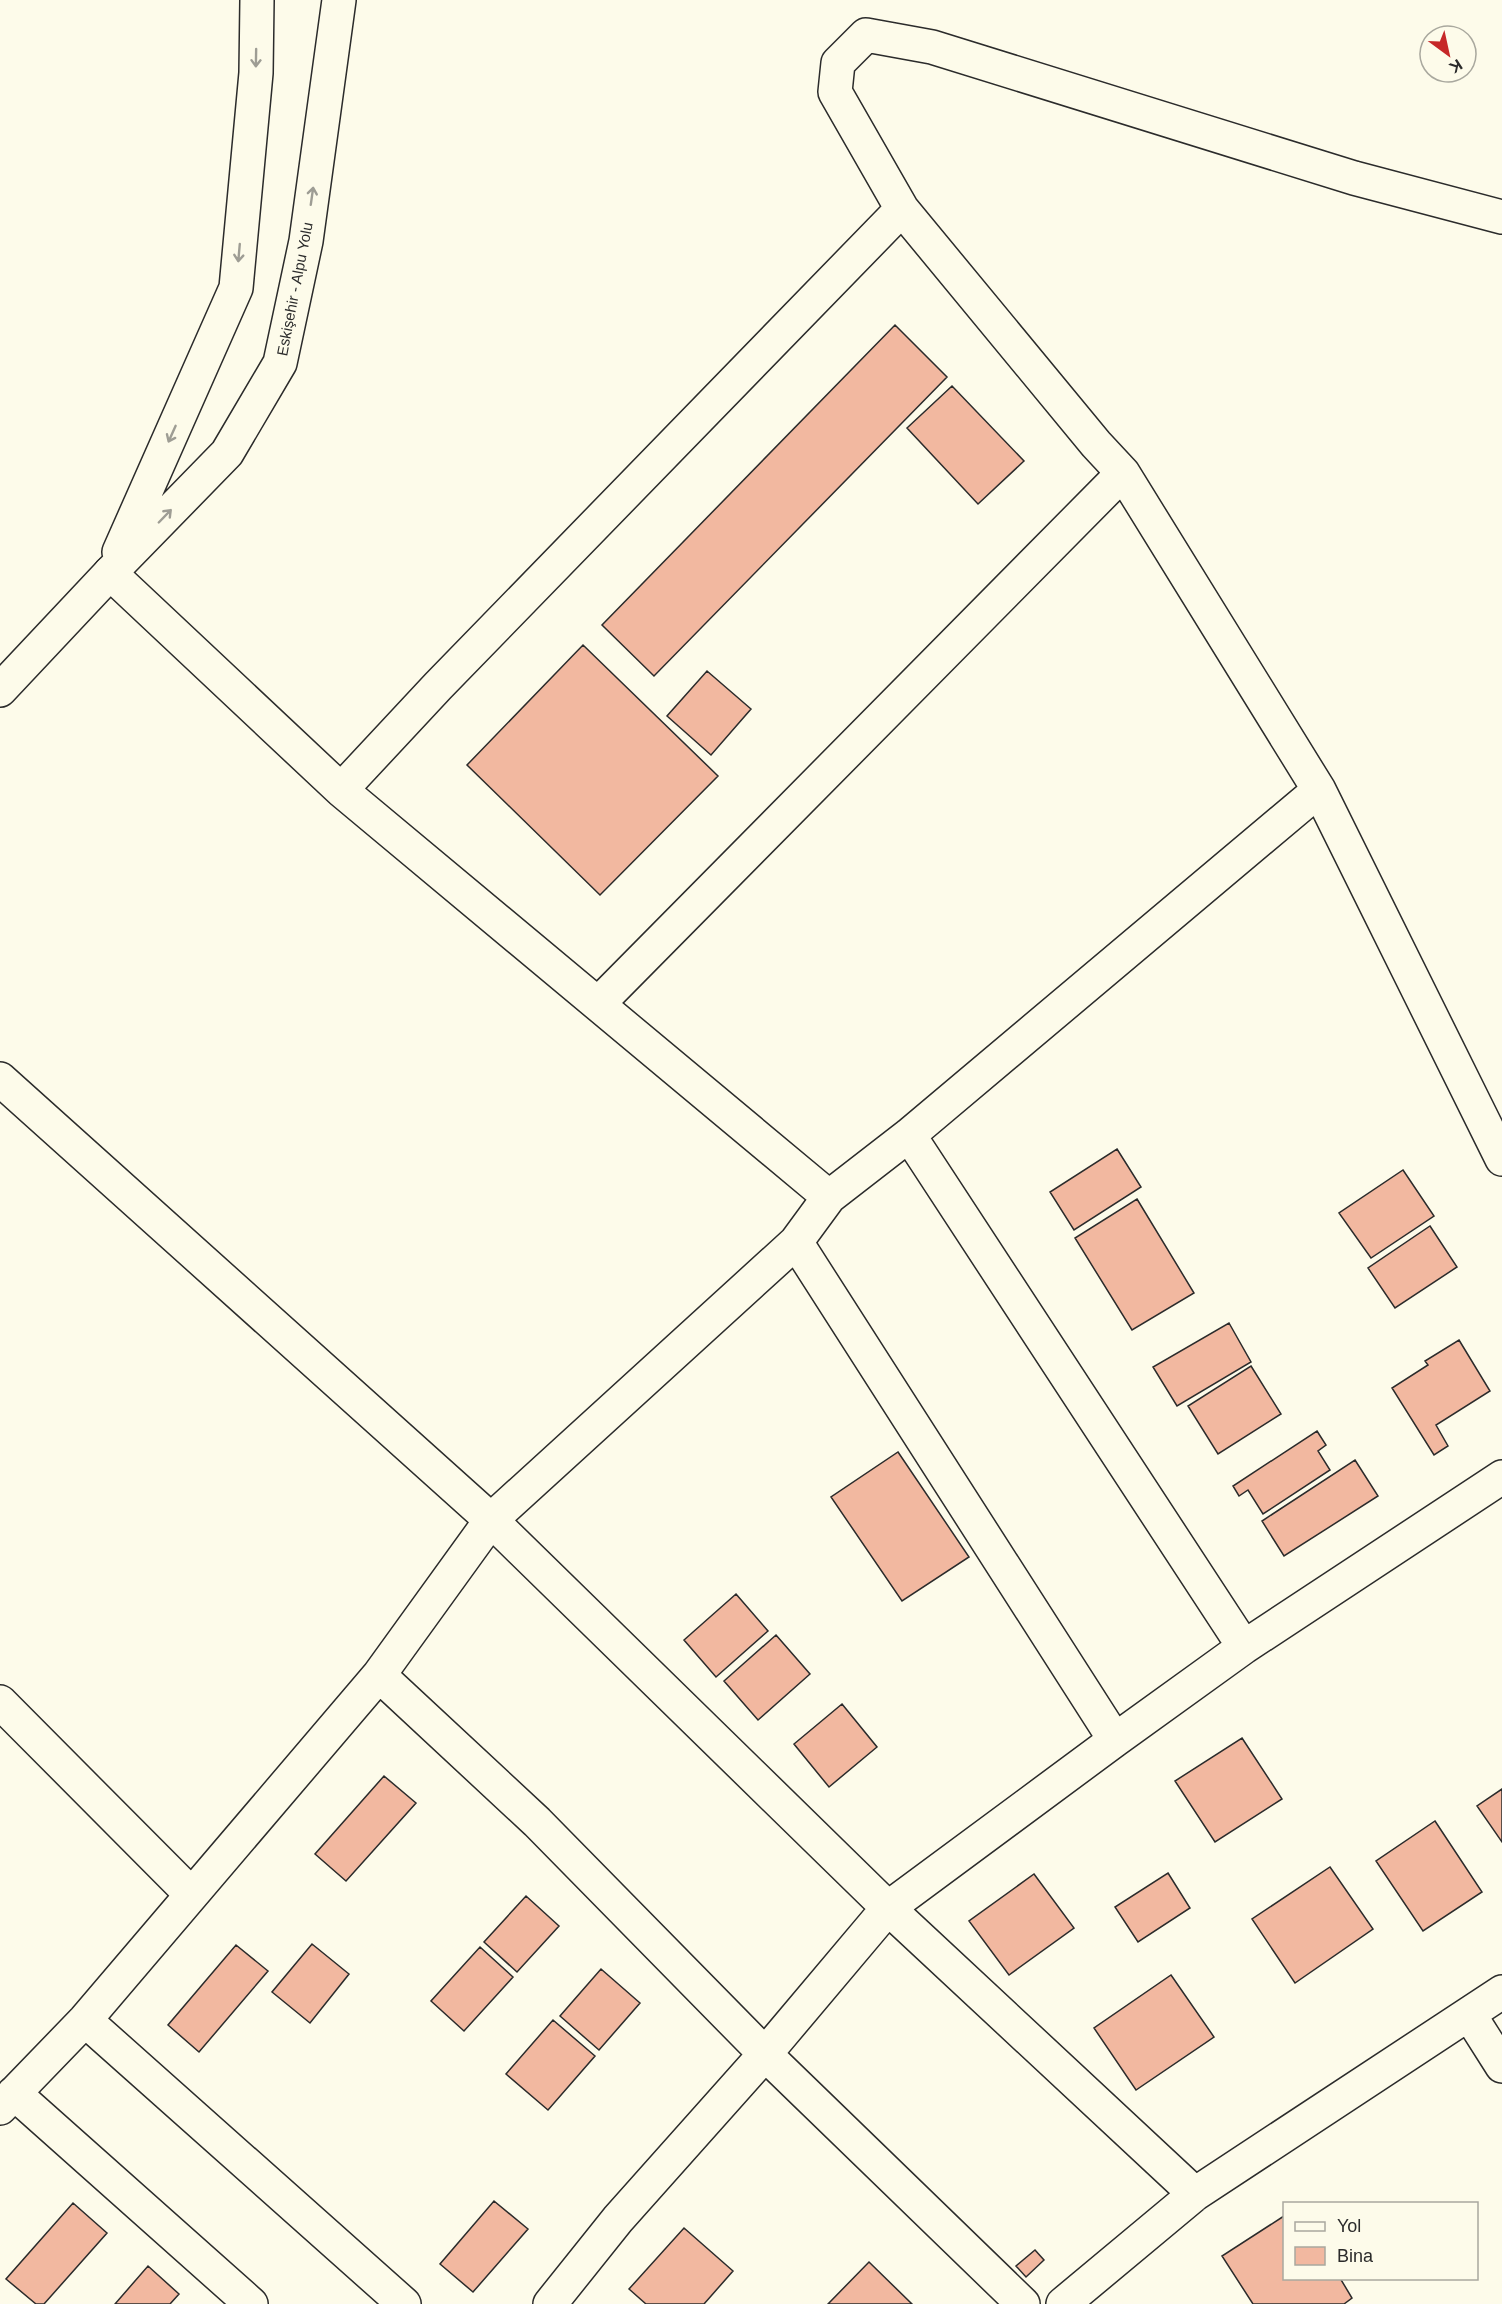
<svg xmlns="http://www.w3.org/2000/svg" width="1502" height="2304" font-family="Helvetica,sans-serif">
<rect width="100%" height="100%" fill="#fdfbea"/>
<path fill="#f2b8a0" stroke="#2b2b2b" stroke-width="1.5" d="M895 325 947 377 654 676 602 625Z
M952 386 1024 461 978 504 907 428Z
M583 645 718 776 600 895 467 765Z
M707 671 751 709 711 755 667 716Z
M1117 1149 1141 1187 1074 1230 1050 1192Z
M1403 1170 1434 1216 1371 1258 1339 1213Z
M1137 1199 1194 1293 1132 1330 1075 1238Z
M1430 1226 1457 1267 1395 1308 1368 1268Z
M1229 1323 1251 1362 1177 1406 1153 1367Z
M1459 1340 1490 1391 1436 1425 1448 1446 1434 1455 1392 1388 1428 1365 1425 1361Z
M1251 1366 1281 1414 1218 1454 1188 1406Z
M1317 1431 1326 1445 1318 1451 1330 1470 1263 1514 1248 1490 1239 1496 1233 1486Z
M898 1452 969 1557 902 1601 831 1497Z
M1355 1460 1378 1496 1284 1556 1262 1521Z
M736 1594 768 1631 716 1677 684 1640Z
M776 1635 810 1674 758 1720 724 1681Z
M842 1704 877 1747 829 1787 794 1744Z
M1242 1738 1282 1799 1215 1842 1175 1781Z
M384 1776 416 1803 346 1881 315 1854Z
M1502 1789V1842L1477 1806Z
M1435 1821 1482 1892 1423 1931 1376 1861Z
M1330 1867 1373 1929 1295 1983 1252 1919Z
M1168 1873 1190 1908 1138 1942 1115 1907Z
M1034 1874 1074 1928 1009 1975 969 1921Z
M526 1896 559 1926 517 1972 484 1942Z
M312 1944 349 1974 310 2023 272 1992Z
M236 1945 268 1971 199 2052 168 2025Z
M480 1947 513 1977 464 2031 431 2001Z
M601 1969 640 2003 599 2050 560 2016Z
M1171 1975 1214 2037 1136 2090 1094 2028Z
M553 2020 595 2056 548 2110 506 2074Z
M494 2201 528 2229 473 2292 440 2264Z
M73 2203 107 2233 44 2304H36L6 2279Z
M1284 2216V2278H1340L1352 2298 1344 2304H1253L1222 2256Z
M684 2228 733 2271 704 2304H646L629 2289Z
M1035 2250 1044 2260 1026 2277 1016 2266Z
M869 2262 912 2304H828Z
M148 2266 179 2294 170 2304H115Z"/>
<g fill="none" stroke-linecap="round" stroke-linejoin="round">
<g stroke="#2b2b2b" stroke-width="36">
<path id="minor" d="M1502 217 1354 178 932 47 866 35 838 63 835 92 902 209 1096 444 1123 473 1319 790 1502 1159
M110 573 341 790 438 686 902 209
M341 790 829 1197
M598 1004 1123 473
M0 1079 491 1520 888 1908 1195 2194
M909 1135 1244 1647
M796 1242 1115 1740
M379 1675 491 1520 796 1242 829 1197 909 1135 1319 790
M0 1702 191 1894
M1469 2014 1502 2066
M85 2020 404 2304
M14 2093 251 2304
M0 2108 85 2020 379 1675 537 1822 765 2054 1023 2304
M550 2304 618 2219 765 2054 888 1908 1115 1740 1244 1647 1502 1477
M1063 2304 1195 2194 1502 1992"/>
</g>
<g stroke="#2b2b2b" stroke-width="36">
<path id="secondary" d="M119 552 236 288 256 73 257 0
M0 690 110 573 227 453 280 363 306 241 339 0"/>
</g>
<use href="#minor" stroke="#fdfbea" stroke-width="33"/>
<use href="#secondary" stroke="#fdfbea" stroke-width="33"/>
</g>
<defs><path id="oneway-shaft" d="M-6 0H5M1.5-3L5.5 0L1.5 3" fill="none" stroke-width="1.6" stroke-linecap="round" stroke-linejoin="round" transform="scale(1.5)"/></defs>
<g stroke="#9e9d94">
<use href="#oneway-shaft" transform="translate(256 58) rotate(91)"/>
<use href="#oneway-shaft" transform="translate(312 196) rotate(-82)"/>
<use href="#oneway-shaft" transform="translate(239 253) rotate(95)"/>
<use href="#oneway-shaft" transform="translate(172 434) rotate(114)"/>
<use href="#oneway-shaft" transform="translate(165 516) rotate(-46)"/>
</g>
<g text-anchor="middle" stroke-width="4.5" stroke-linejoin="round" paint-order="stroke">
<g font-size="15" fill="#2b2b2b" stroke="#fdfbea">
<text transform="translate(295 289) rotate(-79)" y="5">Eskişehir - Alpu Yolu</text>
</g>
</g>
<rect x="1283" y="2202" width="195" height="78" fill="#fdfbea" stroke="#a9a89e" stroke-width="1.5"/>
<rect x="1295" y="2222" width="30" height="9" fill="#fdfbea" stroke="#a9a89e" stroke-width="1.5"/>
<text x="1337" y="2232" font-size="18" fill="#2b2b2b">Yol</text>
<rect x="1295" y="2247" width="30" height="18" fill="#f2b8a0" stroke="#a9a89e" stroke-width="1.5"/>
<text x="1337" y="2262" font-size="18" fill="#2b2b2b">Bina</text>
<g transform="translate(1448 54) rotate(147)"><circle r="28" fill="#fdfbea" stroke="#a9a89e" stroke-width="1.5"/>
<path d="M0-4.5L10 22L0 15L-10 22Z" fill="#c62828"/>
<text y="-9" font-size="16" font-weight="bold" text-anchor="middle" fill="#2b2b2b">K</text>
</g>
</svg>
